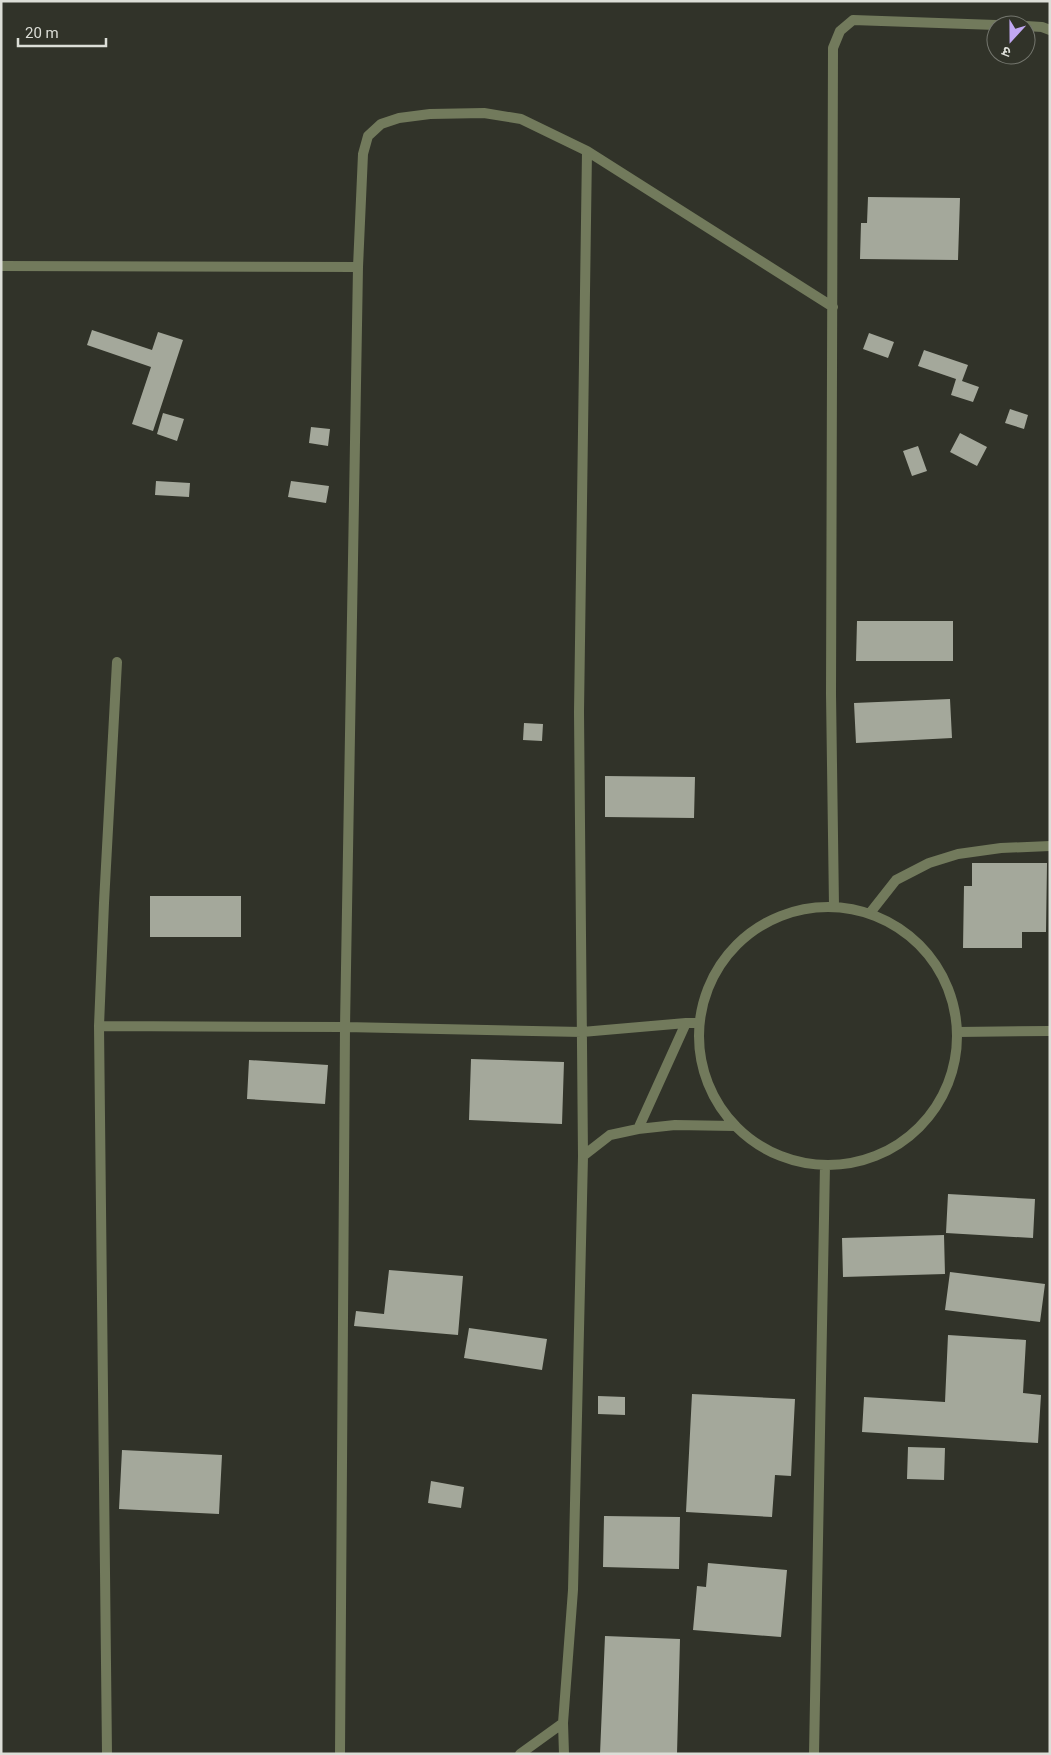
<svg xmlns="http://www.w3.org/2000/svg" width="1051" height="1755" font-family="Roboto,'Noto Sans Devanagari',sans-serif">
<rect width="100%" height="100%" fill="#313329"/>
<path fill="#a4a89b" d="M868 197 960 198 958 260 860 259 861 223H867Z
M92 330 152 350 158 332 183 340 153 431 132 424 151 367 87 345Z
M869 333 894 342 888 358 863 349Z
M924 350 968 365 962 381 979 387 973 402 951 395 956 379 918 366Z
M1010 409 1028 415 1024 429 1005 423Z
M163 413 184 419 177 441 157 434Z
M311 427 330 429 328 446 309 443Z
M960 433 987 447 977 466 950 452Z
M918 446 927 471 912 476 903 451Z
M156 481 190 483 189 497 155 495Z
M291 481 329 486 326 503 288 497Z
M857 621H953V661H856Z
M950 699 952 738 856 743 854 703Z
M524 723 543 724 542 741 523 740Z
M605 776 695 777 694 818 605 817Z
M972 863H1047L1046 932H1022V948H963L964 886H972Z
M150 896H241V937H150Z
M471 1059 564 1062 562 1124 469 1120Z
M249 1060 328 1065 325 1104 247 1099Z
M948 1194 1035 1199 1033 1238 946 1233Z
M944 1235 945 1274 843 1277 842 1238Z
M389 1270 463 1276 458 1335 354 1326 356 1311 384 1314Z
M950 1272 1045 1284 1040 1322 945 1310Z
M469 1328 547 1339 542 1370 464 1358Z
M948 1335 1026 1340 1023 1393 1041 1395 1038 1443 862 1432 864 1397 945 1402Z
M692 1394 795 1399 791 1476 775 1475 772 1517 686 1512Z
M598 1396 625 1397V1415L598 1414Z
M908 1447 945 1448 944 1480 907 1479Z
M122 1450 222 1455 219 1514 119 1509Z
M431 1481 464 1487 461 1508 428 1503Z
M604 1516 680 1517 679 1569 603 1567Z
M708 1563 787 1570 781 1637 693 1630 697 1586 706 1587Z
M605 1636 680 1639 677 1754H600Z"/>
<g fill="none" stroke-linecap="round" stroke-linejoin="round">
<path stroke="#727a5c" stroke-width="10" d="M1026 26 1042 27 1050 30
M1 266 358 267
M834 906 831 694 833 48 840 31 853 20 996 25
M699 1036a129 129 0 1 1 258 0a129 129 0 1 1-258 0Z
M870 913 896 880 929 863 958 854 1001 848 1050 846
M99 1026 345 1027 582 1032 686 1023H698
M958 1032 1050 1031
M638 1129 686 1023
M583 1156 610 1135 638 1129 675 1125 735 1126
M107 1754 99 1026 104 903 117 662
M340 1754 345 1027 358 267 363 154 368 136 381 124 399 118 430 114 484 113 521 119 587 151 833 307
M520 1754 563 1723
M564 1754 563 1723 573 1590 583 1156 579 712 587 151
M814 1754 825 1165"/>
</g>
<rect width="1051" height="1755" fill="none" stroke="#dcded7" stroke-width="5"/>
<g transform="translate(1011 40) rotate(201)"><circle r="24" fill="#313329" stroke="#75776f"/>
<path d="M0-4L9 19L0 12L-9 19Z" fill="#c1a8f3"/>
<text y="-8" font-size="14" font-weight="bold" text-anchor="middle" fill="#dcded7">उ</text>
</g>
<path d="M18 38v8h88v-8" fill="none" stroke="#dcded7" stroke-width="2.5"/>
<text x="25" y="38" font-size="15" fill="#dcded7" stroke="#313329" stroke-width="4" paint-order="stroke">20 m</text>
</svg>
